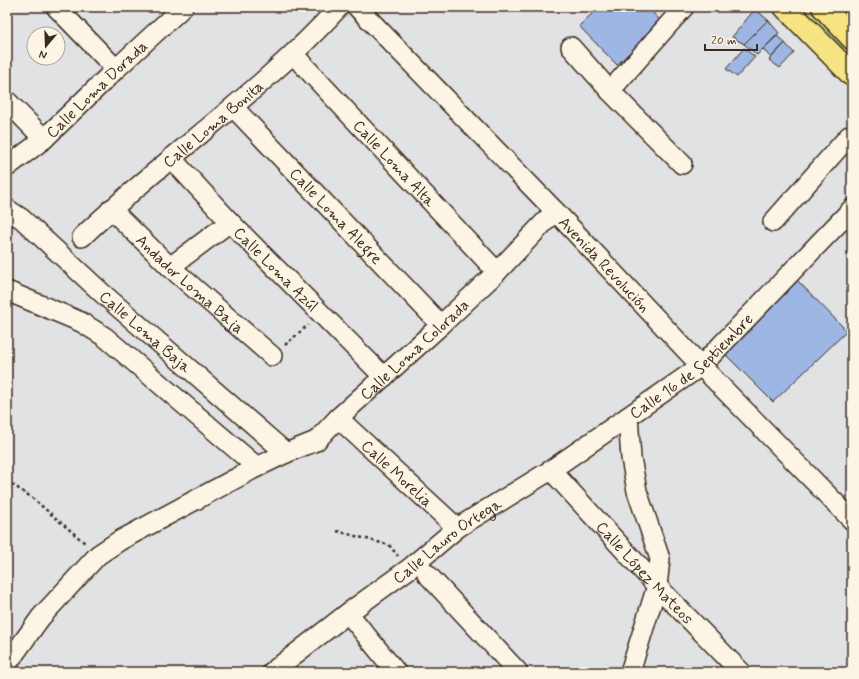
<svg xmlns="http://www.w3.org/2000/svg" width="859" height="679" font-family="Mynerve,sans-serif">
<rect width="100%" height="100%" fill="#e0e2e4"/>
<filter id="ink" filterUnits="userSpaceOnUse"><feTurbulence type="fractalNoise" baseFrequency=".025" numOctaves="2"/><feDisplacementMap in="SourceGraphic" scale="8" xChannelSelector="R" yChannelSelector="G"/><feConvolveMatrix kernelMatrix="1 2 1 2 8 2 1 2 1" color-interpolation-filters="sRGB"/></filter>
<g filter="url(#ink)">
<path fill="#c5d285" stroke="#807e52" d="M785 7H823L852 38V75Z"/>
<path fill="#9db6e3" stroke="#3b2a1e" d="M599 7H647L661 21 617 65 579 26Z
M755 9 768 20 744 44 732 37Z
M768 20 779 33 757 55 744 44Z
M777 36 785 43 771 58 763 49Z
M785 43 794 53 780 68 769 60Z
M744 48 755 57 737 77 726 69Z
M794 277 847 331 773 402 721 350Z"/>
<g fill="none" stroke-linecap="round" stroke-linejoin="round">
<g stroke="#3b2a1e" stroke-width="22">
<g id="minor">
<path d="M56 7 116 69"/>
<path id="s1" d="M357 7 555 211 701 366 852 520"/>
<path d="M571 47 610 91 682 164"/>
<path id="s2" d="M293 54 497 272"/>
<path d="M610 91 684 7"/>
<path d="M7 101 44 139"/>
<path id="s3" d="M233 107 441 325"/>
<path id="s4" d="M171 158 230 222 384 377"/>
<path id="s5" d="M7 167 44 139 116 69 183 7"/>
<path id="s6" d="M7 209 22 219 102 293 286 453"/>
<path id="s7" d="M111 209 170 267 272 356"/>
<path d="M773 222 849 136 852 135"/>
<path id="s8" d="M82 237C165 157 262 92 339 7"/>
<path d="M170 267 230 222"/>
<path d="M7 291 81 322 105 337 257 467"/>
<path d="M628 417 631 458 637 491 660 559 657 586 630 672"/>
<path id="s9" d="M338 418 457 528"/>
<path id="s10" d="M551 470 657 586 741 672"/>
<path d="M427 574 518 672"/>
<path d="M348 613 396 672"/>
<path id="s11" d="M7 664 41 617 98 555 119 541 257 467 286 453 316 441 338 418 441 325 497 272 555 211"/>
<path id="s12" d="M272 672 348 613 410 568 457 528 551 470 701 366 852 209"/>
</g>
</g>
<g stroke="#3b2a1e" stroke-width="25">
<path id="major" d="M785 7 852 75
M823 7 852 38"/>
</g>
<path stroke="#3b2a1e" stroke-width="2.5" stroke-dasharray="3 3" stroke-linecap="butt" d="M285 345 308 325
M7 481 31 497 85 543
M337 531 389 545 398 556"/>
<use href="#minor" stroke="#fcf5e5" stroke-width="19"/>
<use href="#major" stroke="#f6e381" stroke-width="22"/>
</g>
</g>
<g text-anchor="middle" stroke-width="3" stroke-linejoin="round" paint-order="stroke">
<g font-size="16" fill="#3b2a1e" stroke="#fcf5e5">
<text dy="6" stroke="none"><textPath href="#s5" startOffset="119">Calle Loma Dorada</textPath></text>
<text dy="6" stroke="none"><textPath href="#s8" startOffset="173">Calle Loma Bonita</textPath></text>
<text dy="6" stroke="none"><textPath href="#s2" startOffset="149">Calle Loma Alta</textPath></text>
<text dy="6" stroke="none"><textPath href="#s3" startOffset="150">Calle Loma Alegre</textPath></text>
<text dy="6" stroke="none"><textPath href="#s1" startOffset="357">Avenida Revolución</textPath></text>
<text dy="6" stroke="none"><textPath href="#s4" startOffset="153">Calle Loma Azúl</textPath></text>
<text dy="6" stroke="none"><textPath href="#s7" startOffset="109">Andador Loma Baja</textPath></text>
<text dy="6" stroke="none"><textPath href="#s6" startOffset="185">Calle Loma Baja</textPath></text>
<text dy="6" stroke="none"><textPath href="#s11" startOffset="523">Calle Loma Colorada</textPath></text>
<text dy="6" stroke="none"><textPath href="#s12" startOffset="520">Calle 16 de Septiembre</textPath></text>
<text dy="6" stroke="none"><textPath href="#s9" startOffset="81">Calle Morelia</textPath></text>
<text dy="6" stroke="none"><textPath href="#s12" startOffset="219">Calle Lauro Ortega</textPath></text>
<text dy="6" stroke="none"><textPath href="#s10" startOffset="139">Calle López Mateos</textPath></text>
</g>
</g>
<rect width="859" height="679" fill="none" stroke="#fcf5e5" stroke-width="24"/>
<rect x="12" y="12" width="835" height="655" fill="none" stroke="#3b2a1e" stroke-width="1.5" filter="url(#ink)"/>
<g transform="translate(46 46) rotate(199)"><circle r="19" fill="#fcf5e5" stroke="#afa495"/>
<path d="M0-3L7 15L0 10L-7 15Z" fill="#3b2a1e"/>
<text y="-6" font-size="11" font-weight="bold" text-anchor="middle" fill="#3b2a1e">N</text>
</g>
<path d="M705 44v6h52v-6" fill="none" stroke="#3b2a1e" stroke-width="2"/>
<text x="711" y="44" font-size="12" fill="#3b2a1e" stroke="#fcf5e5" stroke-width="3" paint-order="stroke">20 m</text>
</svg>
